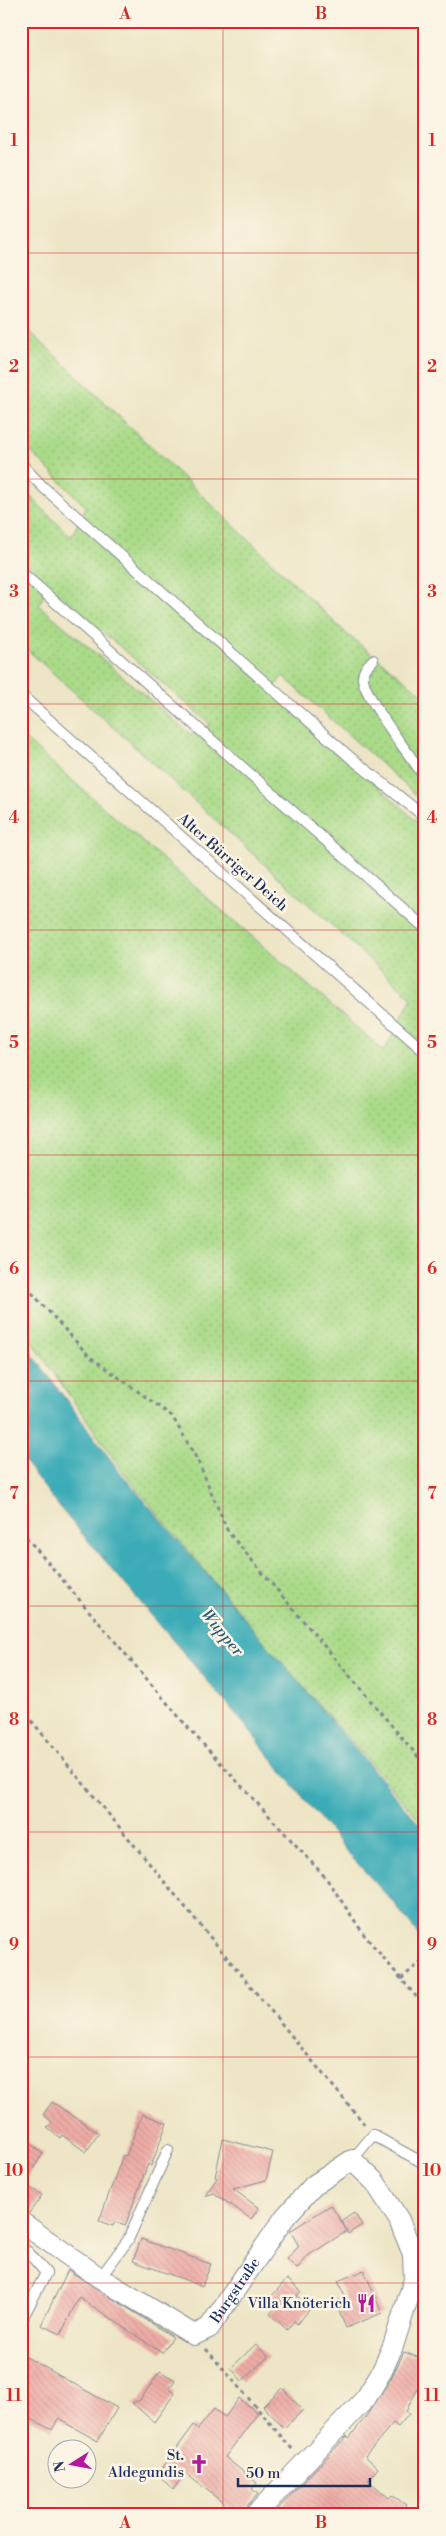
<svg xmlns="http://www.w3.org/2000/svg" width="446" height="2536" font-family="'Libre Bodoni',serif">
<defs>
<pattern id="grass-dots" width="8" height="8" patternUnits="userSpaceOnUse" patternTransform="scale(1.25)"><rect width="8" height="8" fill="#aadb89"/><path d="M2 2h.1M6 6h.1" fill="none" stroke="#92bc79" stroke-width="1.8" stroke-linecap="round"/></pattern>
<pattern id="building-back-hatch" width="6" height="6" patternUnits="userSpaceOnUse" patternTransform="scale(1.25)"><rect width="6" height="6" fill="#eeaca6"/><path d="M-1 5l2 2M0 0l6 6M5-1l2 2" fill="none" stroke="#cc9491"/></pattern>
</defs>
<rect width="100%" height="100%" fill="#fcf5e5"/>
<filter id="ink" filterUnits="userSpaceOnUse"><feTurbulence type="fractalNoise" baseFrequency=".02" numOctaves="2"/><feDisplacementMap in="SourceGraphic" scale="10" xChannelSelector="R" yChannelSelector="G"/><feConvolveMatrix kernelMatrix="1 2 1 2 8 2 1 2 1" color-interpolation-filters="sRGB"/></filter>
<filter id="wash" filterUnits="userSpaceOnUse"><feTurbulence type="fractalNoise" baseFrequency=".0096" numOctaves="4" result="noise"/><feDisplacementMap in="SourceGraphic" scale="20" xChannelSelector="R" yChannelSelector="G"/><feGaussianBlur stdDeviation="1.12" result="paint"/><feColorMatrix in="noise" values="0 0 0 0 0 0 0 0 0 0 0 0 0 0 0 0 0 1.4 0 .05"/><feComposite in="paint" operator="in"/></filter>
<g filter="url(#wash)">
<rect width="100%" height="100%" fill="#ede5c5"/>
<path fill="url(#grass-dots)" stroke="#628574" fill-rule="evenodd" d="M21 323 348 635 425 696V803L283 676 273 689 425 829V1826L265 1643 123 1472 21 1326V736L384 1051 412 998 21 644V487L71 537 86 507 21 442ZM48 585 210 724V725L191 735 39 605Z"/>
<path fill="#3bacb7" stroke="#2b6e8a" d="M21 1339 119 1471 425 1831V1943L394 1903 347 1852 245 1725 61 1509 21 1457Z"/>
<g id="blocks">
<path fill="url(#building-back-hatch)" d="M52 2102 99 2133 86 2152 62 2135 60 2138 47 2128 52 2122 43 2115Z
M142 2114 167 2123 151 2166 148 2164 125 2226 115 2222 113 2226 99 2221 123 2155 126 2156Z
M21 2136 43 2154 23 2183 42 2195 29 2213 21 2210Z
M223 2139 273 2152 266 2180 233 2189 259 2208 251 2219 214 2193 205 2196 217 2178 215 2177Z
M331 2205 347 2231 309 2255 297 2269 287 2259 299 2246 290 2231Z
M354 2213 362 2225 348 2234 342 2221Z
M141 2239 211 2264 202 2286 133 2261Z
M68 2270 173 2337 162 2353 79 2297 61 2334 41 2325Z
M364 2270 382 2313 346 2328 335 2302 345 2297 338 2281Z
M287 2279 301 2291 297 2296 311 2308 297 2324 294 2321 287 2330 270 2314 276 2307 268 2300Z
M256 2344 268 2357 242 2381 231 2368Z
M404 2352 425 2360V2377L411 2401 406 2412 409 2414 398 2427 393 2423 365 2456 378 2468 368 2480 389 2498 392 2495 406 2505 398 2515H272L347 2436 349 2438 365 2418 392 2377Z
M21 2354 117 2408 98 2441 58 2419 52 2430 21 2413Z
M160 2371 175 2380 169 2389 175 2393 154 2422 132 2403 140 2400Z
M282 2388 303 2410 284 2428 263 2406Z
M239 2398 258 2413 225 2457 257 2483 252 2489 258 2494 246 2507 243 2515H239L185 2473 173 2490 158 2474 194 2425 198 2429 214 2409 225 2417Z"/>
</g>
</g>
<g filter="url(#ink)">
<use href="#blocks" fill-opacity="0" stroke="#848a92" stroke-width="1"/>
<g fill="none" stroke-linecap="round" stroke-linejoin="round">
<g stroke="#848a92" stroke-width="12">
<path id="service" d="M21 464 43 487 351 758 425 817
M21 572 425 928
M373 660C368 665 362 671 363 679 366 700 411 757 425 777
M21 695 425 1052
M352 2160 373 2135 425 2164
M21 2248 28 2252 46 2273 21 2321
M100 2278 128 2240 168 2150"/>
</g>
<g stroke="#848a92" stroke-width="22">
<g id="minor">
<path id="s1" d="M21 2222 100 2278 194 2335 209 2328 285 2217 314 2185 352 2160 375 2182 399 2220 413 2254 414 2280 393 2346 382 2371 366 2398 255 2515"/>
</g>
</g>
<path stroke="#848a92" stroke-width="3" stroke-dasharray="4 4" stroke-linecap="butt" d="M21 1281 89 1356 172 1416 198 1461 228 1532 425 1765
M21 1531 191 1731 326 1878 365 1936 425 2007
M21 1708 366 2126
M401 1979 425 1958
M206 2349 293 2450"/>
<use href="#service" stroke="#fff" stroke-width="10"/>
<use href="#minor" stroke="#fff" stroke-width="20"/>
</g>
</g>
<path fill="none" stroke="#d62828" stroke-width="1" stroke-opacity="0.55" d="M223 21V2515M21 253H425M21 479H425M21 704H425M21 930H425M21 1155H425M21 1381H425M21 1606H425M21 1832H425M21 2057H425M21 2283H425"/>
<defs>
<g id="restaurant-bare" transform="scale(1.5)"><path d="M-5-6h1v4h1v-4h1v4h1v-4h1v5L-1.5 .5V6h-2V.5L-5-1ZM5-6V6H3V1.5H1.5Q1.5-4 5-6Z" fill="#b5179e" stroke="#fcf5e5" stroke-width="2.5" paint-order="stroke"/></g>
<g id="church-bare" transform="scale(1.5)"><path d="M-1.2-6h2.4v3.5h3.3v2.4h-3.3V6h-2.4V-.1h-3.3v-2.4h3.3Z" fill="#b5179e" stroke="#fcf5e5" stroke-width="2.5" paint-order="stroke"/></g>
</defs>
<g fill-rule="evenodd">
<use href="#restaurant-bare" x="366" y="2303"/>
<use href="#church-bare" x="199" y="2464"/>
</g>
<g text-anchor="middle" stroke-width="5" stroke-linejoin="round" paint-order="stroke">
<g font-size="15" fill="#1b2f5e" stroke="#fcf5e5">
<text transform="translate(233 862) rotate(41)" y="5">Alter Bürriger Deich</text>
<text dy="5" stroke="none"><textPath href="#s1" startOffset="269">Burgstraße</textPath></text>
</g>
<g font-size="15" fill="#1b2f5e" stroke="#fcf5e5" text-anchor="end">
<text x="351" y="2308">Villa Knöterich</text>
<text x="184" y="2460">St.<tspan x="184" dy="17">Aldegundis</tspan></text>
</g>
<g font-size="16" font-style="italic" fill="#265b7d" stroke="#fcf5e5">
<text transform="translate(223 1632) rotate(50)" y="6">Wupper</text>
</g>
</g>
<rect width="446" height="2536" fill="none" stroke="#fcf5e5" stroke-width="55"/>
<g transform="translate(72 2464) rotate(259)"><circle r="24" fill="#fcf5e5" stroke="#a2a6af"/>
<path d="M0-4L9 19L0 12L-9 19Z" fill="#b5179e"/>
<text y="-8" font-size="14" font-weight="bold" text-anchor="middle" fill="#1b2f5e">N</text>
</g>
<path d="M238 2478v8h132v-8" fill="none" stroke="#1b2f5e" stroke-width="2.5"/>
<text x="246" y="2478" font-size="15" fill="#1b2f5e" stroke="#fcf5e5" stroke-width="4" paint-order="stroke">50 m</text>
<rect x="28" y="28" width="390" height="2480" fill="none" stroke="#d62828" stroke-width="2"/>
<g font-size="16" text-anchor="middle" font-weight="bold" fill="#d62828">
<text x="125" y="19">A</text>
<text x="321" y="19">B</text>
<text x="14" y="146">1</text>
<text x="432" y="146">1</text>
<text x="14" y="372">2</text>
<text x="432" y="372">2</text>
<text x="14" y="597">3</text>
<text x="432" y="597">3</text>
<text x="14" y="823">4</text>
<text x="432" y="823">4</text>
<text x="14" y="1048">5</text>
<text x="432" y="1048">5</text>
<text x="14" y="1274">6</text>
<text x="432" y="1274">6</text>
<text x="14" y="1499">7</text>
<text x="432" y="1499">7</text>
<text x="14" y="1725">8</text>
<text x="432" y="1725">8</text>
<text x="14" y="1950">9</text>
<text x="432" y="1950">9</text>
<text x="14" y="2176">10</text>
<text x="432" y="2176">10</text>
<text x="14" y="2401">11</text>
<text x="432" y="2401">11</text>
<text x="125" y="2528">A</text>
<text x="321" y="2528">B</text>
</g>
</svg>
